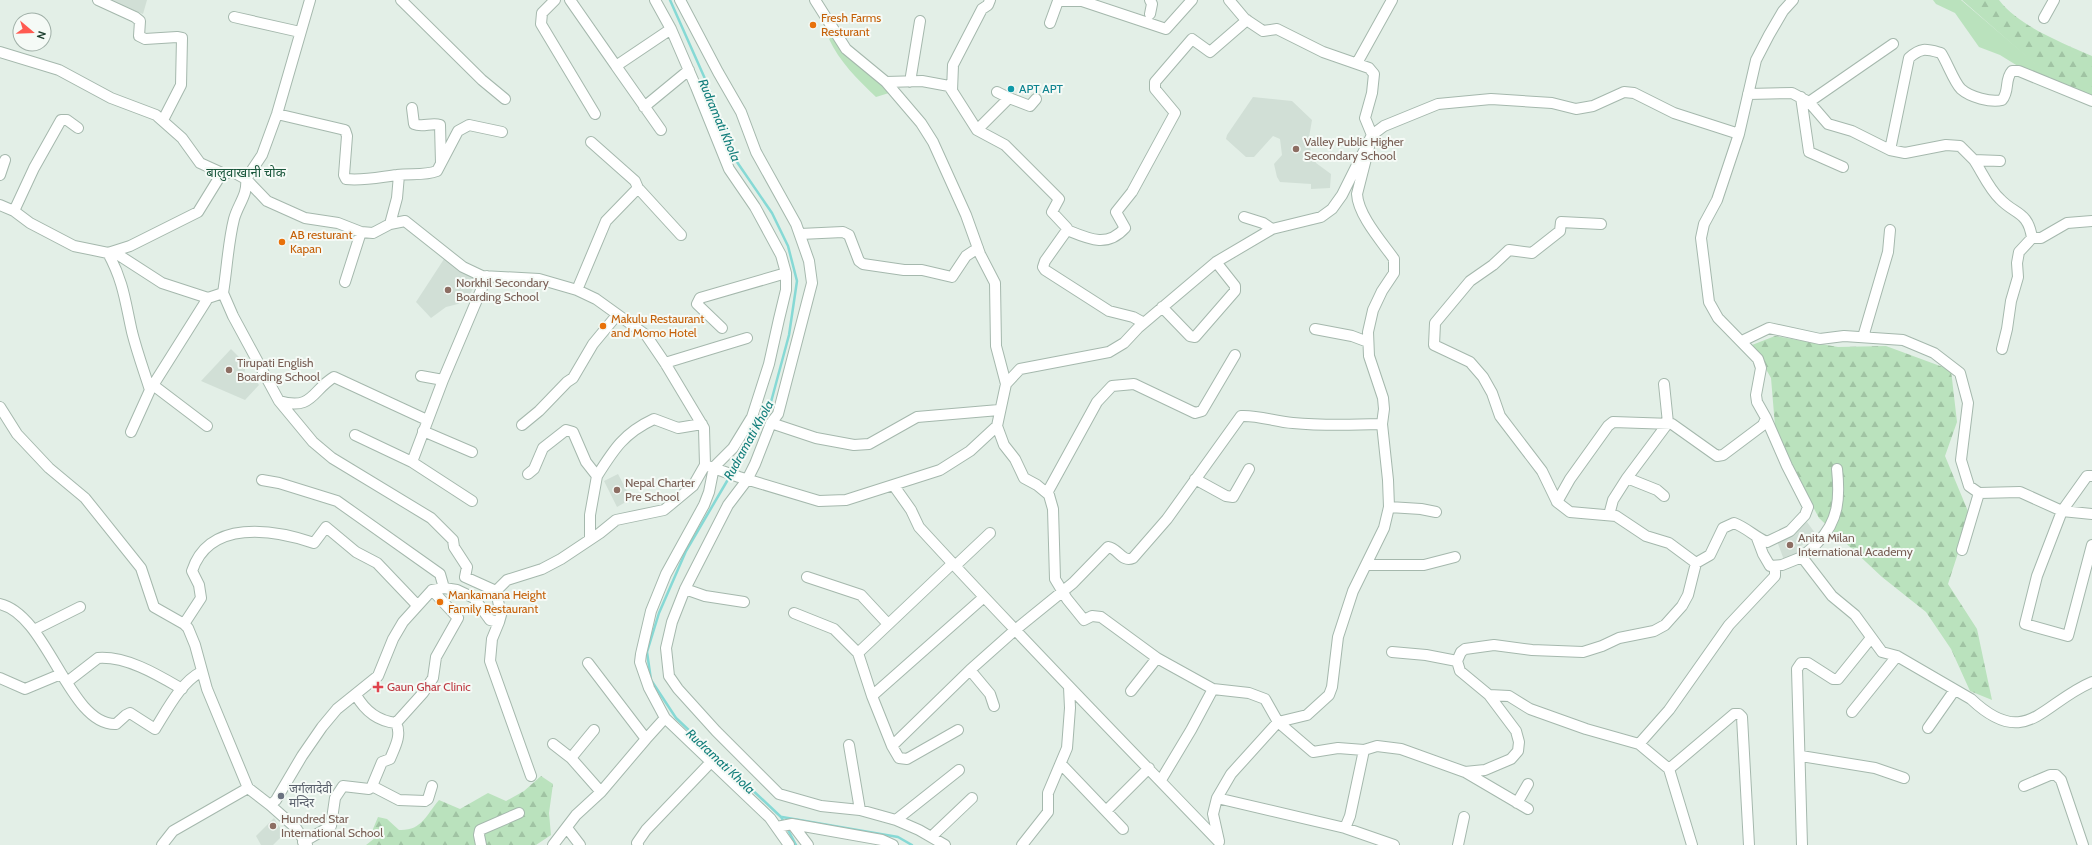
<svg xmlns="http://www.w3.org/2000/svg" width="2092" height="845" font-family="Cabin,'Noto Sans Devanagari',sans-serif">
<defs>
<pattern id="forest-firs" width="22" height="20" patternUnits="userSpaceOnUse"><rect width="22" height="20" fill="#bae2bd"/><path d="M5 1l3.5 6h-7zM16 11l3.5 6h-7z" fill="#a0c3a3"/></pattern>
</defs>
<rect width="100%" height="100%" fill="#e3efe7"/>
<path fill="#d1dfd6" d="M109 0H147L143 14Z
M1253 97 1292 101 1312 120 1308 143 1316 163 1331 174 1330 188 1311 189V184L1280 182 1277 177 1274 164 1282 155 1280 139 1273 136 1254 157H1246L1226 139 1227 135Z
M446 256 479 277 469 296 458 304 446 307 431 318 416 302Z
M231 349 246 364 243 380 252 376 259 385 245 400 201 381Z
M618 474 631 499 617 507 604 481Z
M1807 522 1815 533 1806 538 1808 541 1798 548 1801 554 1784 560 1777 541Z
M274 818 284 834 273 845H261L256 836Z"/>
<path fill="#bae2bd" d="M1933 0H1961L2050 76 2046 80 2021 68 2000 55 1979 47 1955 13 1936 4Z
M834 35 889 93 876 97C858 80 839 61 829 39Z"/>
<path fill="url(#forest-firs)" d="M1962 0H1999C2020 27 2061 42 2092 56V98L2061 87Z
M1775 336 1838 347 1886 346 1951 370 1957 422 1945 456 1970 516 1948 584 1977 629 1992 700 1970 691 1951 649 1926 612 1882 577 1819 518 1776 438 1771 378 1752 345Z
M541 776 553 784 549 813 551 835 536 845H366L375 838 373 829 378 817 387 819 399 830C422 831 426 815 439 800L460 809 488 793 506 801 524 791Z"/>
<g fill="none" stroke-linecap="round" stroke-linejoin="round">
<path stroke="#86d9d5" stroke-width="2.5" d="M670 0 706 81 737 162 772 213 788 246 797 281 789 335 771 402 733 472
M730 476 686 551 659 613 647 652 651 680 676 718 781 817 785 824
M782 817 898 837 912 845
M787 828 796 845"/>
<g stroke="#a5b8ad" stroke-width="12">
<path id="street" d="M98 0 135 17 140 21 139 36 145 39 177 37 182 38 181 85 163 120
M401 0 482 80 505 99
M555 0 542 13 541 24 595 114
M570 0 616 66
M655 0 671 29 696 87 729 169 755 207 781 255 786 273V290L779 319 769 364 752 417 733 448 714 467 709 492 704 505 666 574 651 611 641 654 640 662 649 688 665 718 770 818 789 845
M680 0 718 72 741 112 756 152 796 224 809 261 812 283 778 414 771 423 755 464 747 480 728 505 685 589 672 622 666 648 669 676 678 689 716 731 779 794 821 806 860 810 896 820 919 830 945 845
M815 0 846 49 886 82 921 123 933 142 966 215 980 254 995 283 996 346 1006 384
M1150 14 1152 4 1150 0
M234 17 300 32
M2044 18 2054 0
M1050 23 1058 1H1082L1166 29 1192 0
M0 52 59 70 111 98 156 115 182 138 200 163 222 173
M1357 63 1392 0
M886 82 922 81 949 86 977 130 1005 145 1059 199 1052 212 1067 228V230L1045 261 1043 267 1045 270 1109 311 1133 317 1144 323
M910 82 920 21
M952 91 953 65 982 9 988 5 990 0
M997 92 1009 98
M1748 94 1792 93 1809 102 1893 44
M1801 97 1809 152 1843 167
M1809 102 1828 124 1852 131 1890 150 1909 58C1921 47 1926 49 1941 53 1947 62 1954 82 1961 89 1970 97 1991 103 2002 100 2010 91 2004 80 2012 71H2019L2092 101
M644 107 689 70
M412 108 414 124C423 128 431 122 440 125L441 163
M277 114 345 130 347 136 344 175 346 179C363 181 380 177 397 175 411 173 424 176 437 171L458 131 469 125 502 132
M661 130 616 66 671 29
M977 130 1009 98 1030 106 1036 99
M591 142 635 181 638 188 681 235
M1890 150 1905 153 1946 145 1960 146 1974 160 2000 161
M1974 160C1982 172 1989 189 2000 199 2015 215 2028 211 2032 238H2041L2067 223 2092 221
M0 175 5 160
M0 205 14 211 30 223 74 246 108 253 130 246 198 212 222 173H235L246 179 267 201 305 218 338 223 361 232 373 233 390 224 405 221 463 267 482 276 539 279 577 290 596 299 646 335 665 363 704 428 705 465 739 477 819 501 846 500 940 470 970 451 997 426 1006 384 1020 369 1109 352 1124 343 1138 328 1216 262 1272 229 1321 217 1332 209 1342 195 1372 135 1384 126 1438 104 1491 99 1552 103 1576 109 1593 106 1624 92 1634 93 1674 113 1739 134
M14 211 34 168 61 120H67L78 128
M1244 217 1263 223 1272 229
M390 224 397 198 399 175
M1067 230C1089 239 1107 248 1125 228L1116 212 1132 192 1175 113 1155 89V82L1192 39 1210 52 1247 20
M800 234 843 232 849 235 859 261 863 264 904 270H922L952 277 966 256 978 248
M114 252 162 283 208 298
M108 253C124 283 125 301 132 332 137 352 144 371 150 390
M345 282 361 232
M577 290 606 221 638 188
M223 293 233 316 279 401 313 442 332 458 431 518 453 540 454 547 467 567 465 577 496 591
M1162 307 1190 336 1195 337 1235 291V286L1216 262
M722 328 697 304 700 298 786 273
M1315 329 1352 336 1368 342
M1863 337 1888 252 1890 230
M1742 341 1769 328 1820 339 1844 336 1903 340 1934 353 1960 373 1968 403 1961 460 1969 486 1979 493 2020 492 2062 511 2092 514
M2002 349 2007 329 2011 301 2018 277 2017 263 2019 252 2032 238
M665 363 747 338
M421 376 443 380
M153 385 207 426
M279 401C313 411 312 390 334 377L427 420
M0 407 17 434 49 468 85 498 141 568 154 607 184 624 188 628 195 645 207 689 248 788 270 805 276 800 302 756 322 727 337 709 378 676 393 639 403 622 432 590 444 588 457 590 474 598 490 620 499 622 501 615 496 591 507 580 542 569 561 559 600 533 616 520 664 510 693 486 705 465
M771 423 816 438 854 445 869 444 917 417 999 410
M522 425 539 411 567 382 573 378 593 344 617 315
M997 426 1004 445 1015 459 1024 478 1037 485 1049 495 1053 509 1055 579 1067 599 1084 620 1092 616 1101 617 1157 658 1213 689 1249 693 1265 699 1278 722 1313 752 1338 748 1364 750 1377 746 1401 749 1465 772 1485 770 1511 759 1518 751 1519 742 1516 731 1489 695 1460 671 1457 661 1461 652 1465 649 1494 645 1532 650 1583 652 1602 646 1619 638 1654 631 1665 625 1682 606 1688 595 1696 563 1669 543 1646 536 1616 516 1570 512 1557 502 1570 479 1608 426 1613 422 1672 424 1717 456 1723 455 1763 425 1766 418 1757 402 1756 395 1761 368 1758 359 1718 318 1709 302 1701 238 1704 224 1717 200 1739 134 1756 60 1769 35 1783 11 1793 0
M423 431 472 452
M131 432 150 390 208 298 223 293C227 269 228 243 234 219 238 204 248 195 246 179L262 155 277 114 310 0
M355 435 412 462 443 380 487 276
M412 462 472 501
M528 474 534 469 543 448 566 430 573 432 586 462 597 476 590 515V538
M597 476C614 449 624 433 654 419L678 428 702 424
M2092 476H2087L2062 511 2037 576 2025 624 2068 636 2092 545
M1627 478 1668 423 1664 384
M1195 479 1226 496 1233 497 1249 469
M262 480 279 483 337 501 440 574 444 588
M894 486 911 510 919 527C1017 634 1119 738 1219 842
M1047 493 1097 402 1112 386 1134 384 1195 413 1202 411 1235 355
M1557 502 1542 471 1500 416 1492 393 1483 377 1470 362 1434 345 1435 323 1470 281 1493 265 1509 250 1532 253 1560 231 1561 222 1601 224
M1389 507 1421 509 1436 512
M1609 515 1613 500 1627 478 1657 490 1664 496
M1757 538 1763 554 1770 566 1782 565 1802 557 1832 596 1855 615 1882 652 1897 656 1971 699C2026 751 2042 703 2092 682
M1962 550 1979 493
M1802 557C1807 552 1813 548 1818 542 1839 521 1840 497 1837 469
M1696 563 1710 555 1723 528 1734 523C1747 528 1755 537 1767 542L1790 531 1805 515 1808 507 1787 466 1766 418
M1366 565H1424L1455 557
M955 566 990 533
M807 577 861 595 888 624
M685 589 705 596 744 602
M0 604C48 615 69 726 116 724L126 715 130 713 155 729C167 710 181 682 201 672
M794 613 834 629 858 653 872 696 984 597
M499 622 492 639 490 661 531 776
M184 624 201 598 199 585 192 571C209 519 273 529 314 543L326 527 356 552 377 563 417 605
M34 630 80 607
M1392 652 1426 655 1457 661
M858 653 952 564
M588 663 646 739
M0 678 25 689 61 674
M67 682 98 658C127 656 158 675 182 689
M1131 691 1157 658
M356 695C365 711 377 721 396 723
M1489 695 1509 696 1530 709 1586 729 1639 744 1669 710 1729 625 1775 576V566
M872 696 892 746 899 758 907 759 958 730
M994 706 990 694 970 670 1015 630 1073 583 1108 547C1118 548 1122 563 1133 558L1167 519 1241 416C1259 415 1275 422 1293 423 1323 426 1353 425 1382 424
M1852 712 1897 656
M1928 728 1954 691
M553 744 571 758 601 792
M1639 744 1669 769 1692 845
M849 745 860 810
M892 746 970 670
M1801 756 1875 768 1904 778
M571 758 594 730
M1061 764 1123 829
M1669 769 1734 714H1739L1742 717 1749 845
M1465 772 1528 809
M1161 780 1191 730 1213 689
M372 786 399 800 425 801 428 799 432 786
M2024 786 2050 775H2056L2061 780 2083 845
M1217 798 1345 828 1394 845
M1517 803 1528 784
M270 805 296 828 307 845
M1106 811 1149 768
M896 820 959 770
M792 824 808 845
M777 827 792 824 882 840 893 845
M567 828 580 845
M1345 828 1350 816 1364 750
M932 836 972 798
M1219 841 1213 814 1217 798 1231 774 1278 722 1307 715 1329 695 1332 687 1338 637 1353 591 1384 528 1389 507 1388 480 1382 424 1384 409 1383 398 1369 356 1368 332 1373 310 1382 291 1394 273V259C1382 242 1358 215 1357 194L1372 135 1365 118 1372 93 1374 74 1369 68 1323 52 1277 29 1263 31 1245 19 1229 0
M303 842 331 826 335 798 343 786 369 789 372 786 382 762 390 759C395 747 402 735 396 723L423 693 433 678 436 657 458 618 432 590
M162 845 173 831 248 788
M481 845 479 835 480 830 519 813
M553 845 576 815 601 792 646 739 665 718
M638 845 637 843 646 830 711 762
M1022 845 1048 812V793L1067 748 1070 708 1069 687
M1458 845 1464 817
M1802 845 1797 669 1801 663H1808L1833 679H1838L1871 638"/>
</g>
<use href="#street" stroke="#fff" stroke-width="10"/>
</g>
<g fill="#e8710a" stroke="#f5faf6" stroke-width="1.5">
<circle cx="813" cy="25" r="4"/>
<circle cx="282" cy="242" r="4"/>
<circle cx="603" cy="326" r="4"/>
<circle cx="440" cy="602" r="4"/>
</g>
<circle fill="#0f9aa8" stroke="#f5faf6" stroke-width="1.5" cx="1011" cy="89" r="4"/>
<g fill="#8d6e63" stroke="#f5faf6" stroke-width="1.5">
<circle cx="1296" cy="149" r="4"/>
<circle cx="448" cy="290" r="4"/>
<circle cx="229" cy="370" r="4"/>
<circle cx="617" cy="490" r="4"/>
<circle cx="1790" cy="545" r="4"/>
<circle cx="273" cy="826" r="4"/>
</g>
<path fill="#e0444e" stroke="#f5faf6" stroke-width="1.5" d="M376 681h4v4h4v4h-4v4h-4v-4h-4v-4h4z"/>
<circle fill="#6b7280" stroke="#f5faf6" stroke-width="1.5" cx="281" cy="796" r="4"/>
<g text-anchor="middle" stroke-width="4" stroke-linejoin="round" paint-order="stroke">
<g font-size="12" fill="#c56008" stroke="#f5faf6" text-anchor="start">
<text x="821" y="22">Fresh Farms<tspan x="821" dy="14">Resturant</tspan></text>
<text x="290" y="239">AB resturant<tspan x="290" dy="14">Kapan</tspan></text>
<text x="611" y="323">Makulu Restaurant<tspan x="611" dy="14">and Momo Hotel</tspan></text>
<text x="448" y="599">Mankamana Height<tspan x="448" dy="14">Family Restaurant</tspan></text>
</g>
<g font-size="12" fill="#0d838f" stroke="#f5faf6" text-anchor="start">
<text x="1019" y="93">APT APT</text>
</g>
<g font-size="12" fill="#785e54" stroke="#f5faf6" text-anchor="start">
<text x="1304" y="146">Valley Public Higher<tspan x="1304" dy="14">Secondary School</tspan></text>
<text x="456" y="287">Norkhil Secondary<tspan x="456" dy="14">Boarding School</tspan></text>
<text x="237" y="367">Tirupati English<tspan x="237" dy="14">Boarding School</tspan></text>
<text x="625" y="487">Nepal Charter<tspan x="625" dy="14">Pre School</tspan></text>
<text x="1798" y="542">Anita Milan<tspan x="1798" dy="14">International Academy</tspan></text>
<text x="281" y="823">Hundred Star<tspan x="281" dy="14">International School</tspan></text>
</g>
<g font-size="12" fill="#be3a42" stroke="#f5faf6" text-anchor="start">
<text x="387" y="691">Gaun Ghar Clinic</text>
</g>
<g font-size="12" fill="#5b616d" stroke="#f5faf6" text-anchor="start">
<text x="289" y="793">जर्गलादेवी<tspan x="289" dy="14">मन्दिर</tspan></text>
</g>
<g font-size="13" font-style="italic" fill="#147f7c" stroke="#f5faf6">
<text transform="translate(720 120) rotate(67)" y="5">Rudramati Khola</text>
<text transform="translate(748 440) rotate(-61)" y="5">Rudramati Khola</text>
<text transform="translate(721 761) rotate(43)" y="5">Rudramati Khola</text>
</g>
<g font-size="13" fill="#1a573c" stroke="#f5faf6">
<text x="246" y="177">बालुवाखानी चोक</text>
</g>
</g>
<g transform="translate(32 32) rotate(109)"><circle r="19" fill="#f5faf6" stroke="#a0b0a8"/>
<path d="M0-3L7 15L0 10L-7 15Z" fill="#ff5a51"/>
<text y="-6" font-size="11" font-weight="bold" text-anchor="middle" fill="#214233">N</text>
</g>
</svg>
